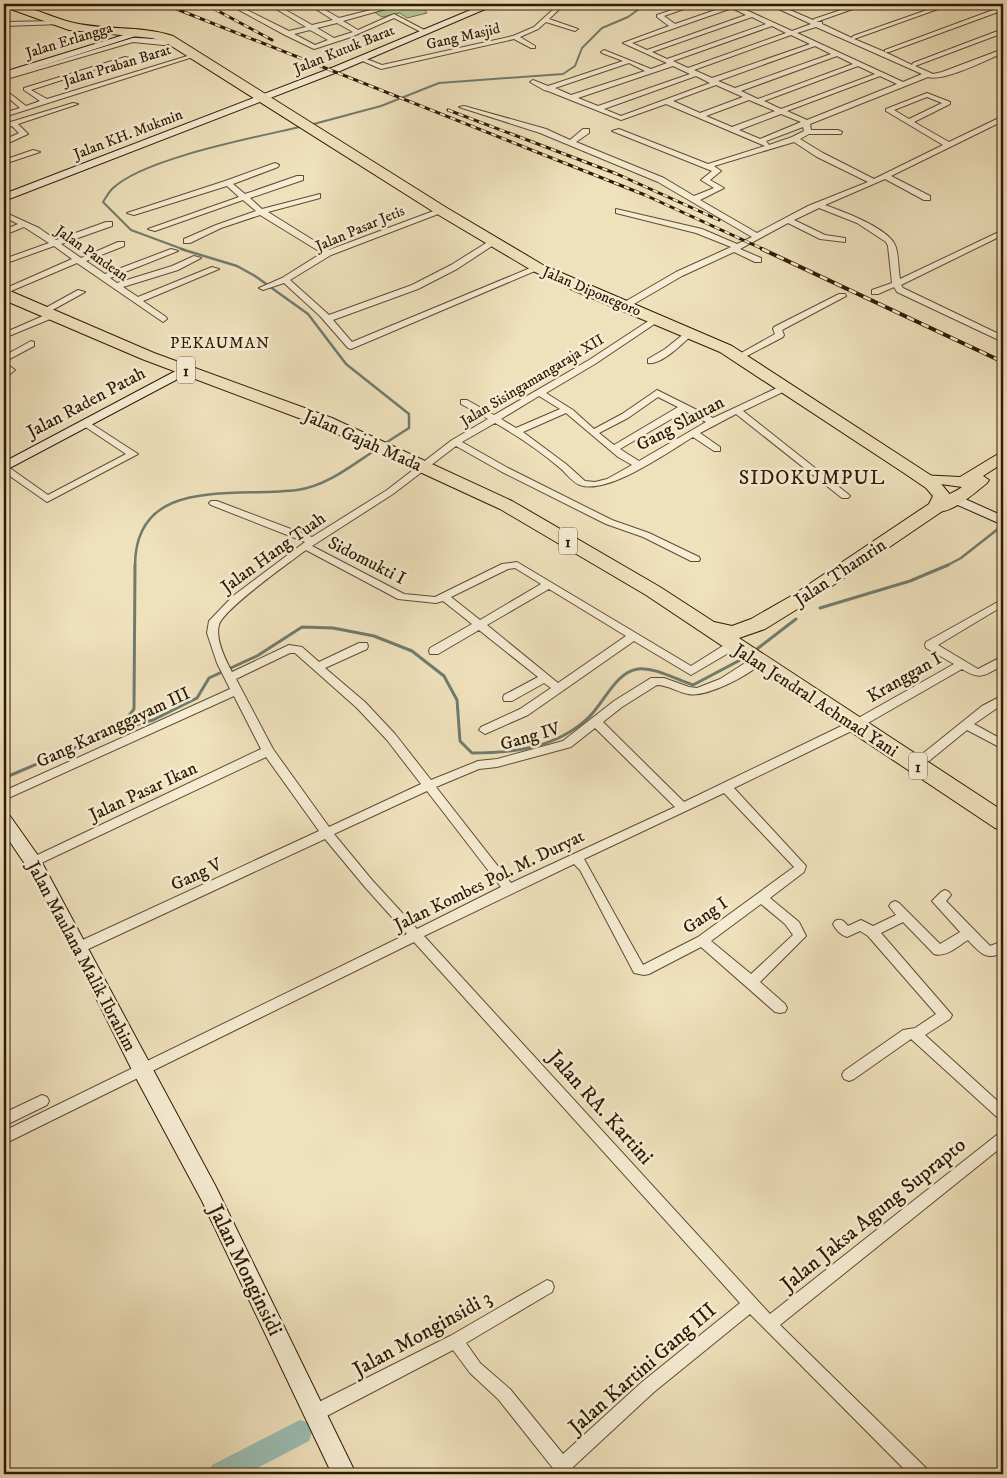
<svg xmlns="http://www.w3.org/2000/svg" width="1007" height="1478" font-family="'IM FELL DW Pica',serif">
<rect width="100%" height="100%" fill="#efe1bc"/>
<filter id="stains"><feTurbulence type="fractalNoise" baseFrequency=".004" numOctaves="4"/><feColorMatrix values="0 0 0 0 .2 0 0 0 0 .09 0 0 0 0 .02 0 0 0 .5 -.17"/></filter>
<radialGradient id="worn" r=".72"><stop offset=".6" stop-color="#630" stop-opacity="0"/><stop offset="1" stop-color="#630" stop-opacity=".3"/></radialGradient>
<path fill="#b4c495" stroke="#726e4c" d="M406 4H436L425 10 427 13 407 18 400 13 382 17 374 12Z"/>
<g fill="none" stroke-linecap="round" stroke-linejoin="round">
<path stroke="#707b6d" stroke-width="2" d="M310 125 381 106 439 83 563 74 575 66 582 48 602 28 628 17 639 9 633 4
M185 250 131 230 103 202C106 198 108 193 112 189 143 158 258 137 304 126"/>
<path stroke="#707b6d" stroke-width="2.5" d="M181 249 237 266 255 276 308 314 346 364 409 414V428L384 444
M135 566C135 475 235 498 297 490 327 486 352 465 377 449
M946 566 961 558 1003 525"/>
<path stroke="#707b6d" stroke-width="3" d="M820 608 910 581 948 565
M753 652 796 619
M121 729 153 720 197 698 209 678 257 656 302 627 333 628 374 636 412 651 444 676 457 700 460 741 472 753C514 753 555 748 587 719 603 705 615 672 638 669 655 667 677 680 693 685L744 658
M4 778 119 729 134 709 135 565"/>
<path fill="#9abdb3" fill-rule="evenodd" d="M300 1420 309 1423 312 1432 309 1441 246 1474H208L212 1465Z"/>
<g stroke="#604b32" stroke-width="2">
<path id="street" d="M228 4H235L289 31 306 27 268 4H275L312 25 333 20 308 4H315L339 18 394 4H403L343 21 358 30 394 14 428 32 423 33 394 18 351 37 314 49 285 35ZM337 23 353 32 334 38 317 28ZM310 30 328 40 315 45 294 34Z
M559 4H565L549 19 578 29 575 31 546 22 538 29 520 37 535 46V48H531L514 39 381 69 358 59 361 57 382 65 513 36 534 27Z
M690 4H698L664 16 675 24 727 6 725 4H733L792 31 811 24 768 4H776L813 20 814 19 859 4H867L816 22H822V24L852 38 853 36 944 4H952L854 39 885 52V50L993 10 981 4C989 4 996 8 1003 6V13L998 12 889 52H885L912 65 913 63 1003 29V33L915 66 933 74 942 72 1003 49V53C987 60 943 82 928 77L810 124 811 130H838L842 132 841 134H809L800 139 823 153 874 179 943 145 886 111V109L927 93 950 102V104L914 122 949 142 1003 116V121L891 176 930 196V200H924L885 179 825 205C842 211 888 228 895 245 899 254 898 269 900 279L1003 230V235L901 285 903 288 1003 336V342L897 292 894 287 878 294H872V290L892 283 888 246 886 242 857 223 819 208 794 220 825 235 845 238V242L820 239 788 223 740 249 761 258V262H755L734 252 682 276 627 308H621V304L676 272 731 247 696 233 616 213V209L702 229 737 244 752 237 658 182 540 133 459 107 464 106 546 129 570 140 583 129H589V133L576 142 664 178 694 196 714 188 701 180 712 171 612 131 619 129 708 164 765 146 666 104 621 120 548 91 544 90 530 82 533 80 548 86 623 61 602 53 601 52 604 50 651 69 667 63 623 43 669 26 657 17V15ZM732 8 746 15 647 50 632 43ZM752 17 766 24 667 59 652 52ZM772 26 786 33 688 68 673 61ZM816 27 922 74 903 82 797 33ZM791 35 810 44 712 78 694 70ZM815 46 831 54 735 88 718 81ZM837 56 853 64 758 99 741 91ZM629 63 645 71 571 95 555 88ZM673 66 690 74 598 106 578 98ZM858 66 875 74 781 109 764 101ZM696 76 710 83 621 116 604 109ZM880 76 897 84 807 120 787 111ZM716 85 743 97 700 113 673 101ZM927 97 942 103 909 119 894 110ZM749 100 775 111 732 127 706 116ZM781 114 801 122 760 139 739 130ZM803 127 804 131 792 137 769 145 766 141ZM794 142 817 157 868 182 808 206 757 233 700 200 724 188 710 180 721 171 714 166Z
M59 21 62 23 61 24 4 26V22Z
M133 38C139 38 175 40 178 42L164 45 133 42 10 78 5 77Z
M194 54 199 55 4 117V113L20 108 4 94V89L26 106 40 101 24 90V88L125 57 130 58 31 90 47 99Z
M73 103 78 104 18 124 28 134 4 145V140L19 133 12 126 4 128V124Z
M33 150 40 152 4 164V160Z
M275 163 279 165 278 167 233 184 245 194 297 176H303V180L250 198 262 209 320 194V198L268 212 329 250 439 209 446 211 331 255 290 280 329 315 412 285 451 265 491 240 498 242 457 269 418 289 333 320 352 342 535 266 542 268 351 349 348 348 320 316 284 283 263 290 259 288 282 278 322 253 260 215 221 228 190 243H184V239L216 225 256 211 243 200 155 231 148 229 239 197 227 186 134 215 127 213 225 181Z
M4 212 39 228 56 240 106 222H112V226L61 244 81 258 118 242H124V246L86 261 105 274 171 249 178 251 110 278 117 283 172 266 194 256 201 258 178 270 123 287 138 297 212 267 219 269 143 301 166 317 167 319 163 322 77 263 4 294V289L72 259 54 246 4 264V259L49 243 24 227 4 235V230L18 224 4 217Z
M78 290 85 292 47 313H41L40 311Z
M839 294H845L846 296 782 330 784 335 783 337 741 359H735L734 357 775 334 773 329 774 327Z
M52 312 55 313V317L4 338V333Z
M656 316 659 317V321L595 364 546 393 573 410 594 429 622 414 657 390 713 418 781 386H787V390L743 411 848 494 850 496 848 498H842L736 414 700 433 720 447V451H714L693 437C668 452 608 495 580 485 573 483 566 473 560 468 540 451 518 436 495 423L462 442 508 468 612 520 649 533 699 557 700 559 699 561H691L643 537 606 524 502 472 456 446 393 494 312 546 404 594 435 597 502 564 517 562 691 666 729 642H737L738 645 737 648 691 675 634 641 528 715 485 734 479 730 481 727 520 709 551 688 544 683 512 701H504L503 698 504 695 538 677 479 630 438 654H430L429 651 430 648 472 624 443 601 436 603 398 599 306 550C290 562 222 610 219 625 215 639 225 659 232 672L289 645 302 647 319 662 359 643H367L368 646 367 649 325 668 365 702 395 734 431 780 478 761 497 759 563 741 614 701 651 678H664L689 687 697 688 720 679 753 658H761L762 661C752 675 705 698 688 694 677 692 668 685 657 685L622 707 603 722 684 802 860 717 954 664 926 648 925 645 926 642 1003 599V606L938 645 978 669 1003 656V665C985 675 981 681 962 669L868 723 734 788 806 866 804 872 770 898 799 922 806 936 760 982 785 1004 787 1008 785 1012 780 1013 775 1012 701 947 649 974 644 975 634 973 580 870 574 864 424 936 770 1314 998 1134 1003 1132V1146L780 1325 926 1468 928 1474H909L750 1314 654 1392 573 1467 577 1474H559L556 1472 498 1399 470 1373 453 1350 321 1419 315 1421 309 1419 307 1413 309 1407 450 1336 547 1280 552 1282 554 1287 552 1292 466 1343 480 1363 510 1389 563 1454 642 1382 740 1303 414 942 4 1144V1131L407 934 364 886 325 839 84 951 80 952 76 951 74 947 76 943 319 831 266 757 37 865H29L27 862 29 859 261 749 234 696 4 800V791L230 689 217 663 207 633 209 621 233 596 305 542 211 505 209 503 211 501H217L312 537 387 490 452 440 488 419 461 404V400H467L494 415 589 360ZM539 396 560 409 516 428 501 419ZM658 397 678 407 614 445 599 433 628 418ZM685 411 706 422 639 461 620 449ZM566 413 618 457 632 465 607 479 595 482 585 481 566 464 523 432ZM515 568 541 584 480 620 451 597 508 569ZM549 589 626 636 558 683 487 625ZM290 653H295L357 708 387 740 421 784 329 827 273 749 236 679ZM595 728 675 807 511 883 436 787 479 769 497 767 571 747ZM427 791 501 887 417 929 372 880 334 834ZM724 793 794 867 698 937 643 965 584 859ZM761 904 785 924 793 935 751 974 711 941Z
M690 329 694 332 693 334C683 343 662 365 648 363V359L665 349Z
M31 341 34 342V346L4 362V356Z
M4 362 15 370 4 379V372L6 370 4 369Z
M87 421 138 454 47 502 4 472V465L7 466 48 495 126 454 84 426 82 424Z
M1003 695V704L974 724 1003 740V749L967 730 929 761H921L919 758 921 755 982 706Z
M945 890 949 892 951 895 946 901 990 946 1003 941V952C987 962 979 952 968 940 958 946 946 958 934 954L903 922 881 933 952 1015 950 1019 925 1035 1003 1106V1120L998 1118 911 1039 854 1079 849 1081 844 1079 842 1075 844 1071 903 1030 915 1028 936 1014 868 936 860 931 847 937C841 935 836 930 833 924L835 921C841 918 844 921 848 926L861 920 873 926 896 915 889 906 891 903 895 901 899 903 940 944 960 932 932 901 941 892Z
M42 1095 47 1097 49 1101 47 1105 4 1126V1113Z"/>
</g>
<g stroke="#301904" stroke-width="2">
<path id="secondary" d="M485 4H497L340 71 4 201V194L334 67Z
M140 30 148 32 4 78V72Z
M185 366 191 370 189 373 4 471V462Z
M956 495 1003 516V525L951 502 949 499 951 496Z
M4 814 10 816 39 857 216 1187 356 1474H332L202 1201 135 1076 78 962 27 867 4 833Z"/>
</g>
<g stroke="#301904" stroke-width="2">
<path id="primary" d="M1003 451V463L983 476 989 480 987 483C972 495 949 517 929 511L927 508C931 502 954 493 962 487L919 481 917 478 919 475 960 477Z"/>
</g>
<g stroke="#301904" stroke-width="2">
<path id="highway" d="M4 4C28 4 47 16 70 22 104 31 140 25 173 36L447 208 543 265 732 346 938 480 951 496 949 503 941 512 807 603 765 629 739 638 1003 811V830L995 828 646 595 500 509 320 426 142 359 4 300V289L10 291 154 353 332 418 512 501 660 587 714 622 732 626 751 619 793 595 929 504 933 496 926 488 904 473 720 352 575 291 533 271 437 214 165 42 152 38 69 30 5 7Z"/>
</g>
<use href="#street" fill="#f5ecd3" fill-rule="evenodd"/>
<use href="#secondary" fill="#f5ecd3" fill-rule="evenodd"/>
<use href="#primary" fill="#efe1bc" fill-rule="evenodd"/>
<use href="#highway" fill="#efe1bc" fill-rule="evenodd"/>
<g stroke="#301904" stroke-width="3">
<path id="rail-far1" d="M164 4 645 195 765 250
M205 4 272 40
M448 110 617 174 719 220"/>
</g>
<g stroke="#301904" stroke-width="4">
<path id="rail" d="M762 249 1003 362"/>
</g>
<use href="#rail-far1" stroke="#f5ecd3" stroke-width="2" stroke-dasharray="5.5" stroke-linecap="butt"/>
<use href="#rail" stroke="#f5ecd3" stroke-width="2.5" stroke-dasharray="8" stroke-linecap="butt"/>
</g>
<g text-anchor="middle" stroke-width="5" stroke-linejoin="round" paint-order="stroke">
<g font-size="15" fill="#301904" stroke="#f5ecd3">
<text transform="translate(463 36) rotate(-13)" y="5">Gang Masjid</text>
<text transform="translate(69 40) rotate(-17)" y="5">Jalan Erlangga</text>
<text transform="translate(344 49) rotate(-22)" y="5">Jalan Kutuk Barat</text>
<text transform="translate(117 65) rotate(-17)" y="5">Jalan Praban Barat</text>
<text transform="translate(128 134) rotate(-21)" y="5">Jalan KH. Mukmin</text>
<text transform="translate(360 228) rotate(-23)" y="5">Jalan Pasar Jetis</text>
<text transform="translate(92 253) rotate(35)" y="5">Jalan Pandean</text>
<text transform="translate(592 291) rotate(23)" y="5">Jalan Diponegoro</text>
<text transform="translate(532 380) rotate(-31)" y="5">Jalan Sisingamangaraja XII</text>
</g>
<g font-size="16" letter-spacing="1" fill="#301904" stroke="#f5ecd3">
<text x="220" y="348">PEKAUMAN</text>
</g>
<g fill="#f5ecd3" stroke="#6b5842" stroke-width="1">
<rect x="177" y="356.5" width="18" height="27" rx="4"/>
<rect x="559" y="527.5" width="18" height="27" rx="4"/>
<rect x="909" y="752.5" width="18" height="27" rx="4"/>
</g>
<g font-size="16" font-weight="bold" fill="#301904">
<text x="186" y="376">1</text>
<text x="568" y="547">1</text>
<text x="918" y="772">1</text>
</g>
<g font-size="18" fill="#301904" stroke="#f5ecd3">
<text transform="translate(86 402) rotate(-28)" y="6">Jalan Raden Patah</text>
<text transform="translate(680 423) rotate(-28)" y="6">Gang Slautan</text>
<text transform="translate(363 440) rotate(24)" y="6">Jalan Gajah Mada</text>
<text transform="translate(273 552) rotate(-36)" y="6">Jalan Hang Tuah</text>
<text transform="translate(367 560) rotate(27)" y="6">Sidomukti I</text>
<text transform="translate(840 572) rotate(-34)" y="6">Jalan Thamrin</text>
<text transform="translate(904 677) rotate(-30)" y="6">Kranggan I</text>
<text transform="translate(816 700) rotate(33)" y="6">Jalan Jendral Achmad Yani</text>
<text transform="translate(113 727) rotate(-25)" y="6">Gang Karanggayam III</text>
<text transform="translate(530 736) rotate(-16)" y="6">Gang IV</text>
<text transform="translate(143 791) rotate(-25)" y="6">Jalan Pasar Ikan</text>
<text transform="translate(196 874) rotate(-25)" y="6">Gang V</text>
<text transform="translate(489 880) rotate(-26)" y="6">Jalan Kombes Pol. M. Duryat</text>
<text transform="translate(705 915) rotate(-35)" y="6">Gang I</text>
<text transform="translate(82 956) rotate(62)" y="6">Jalan Maulana Malik Ibrahim</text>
</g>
<g font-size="20" letter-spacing="1" fill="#301904" stroke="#f5ecd3">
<text x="812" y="484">SIDOKUMPUL</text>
</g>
<g font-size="21" fill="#301904" stroke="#f5ecd3">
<text transform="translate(601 1107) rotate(48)" y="7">Jalan RA. Kartini</text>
<text transform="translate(873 1214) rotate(-39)" y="7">Jalan Jaksa Agung Suprapto</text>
<text transform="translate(246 1270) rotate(64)" y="7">Jalan Monginsidi</text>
<text transform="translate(422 1333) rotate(-29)" y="7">Jalan Monginsidi 3</text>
<text transform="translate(642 1368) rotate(-41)" y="7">Jalan Kartini Gang III</text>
</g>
</g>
<rect width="1007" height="1478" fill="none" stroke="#efe1bc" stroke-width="20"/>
<rect x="5" y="5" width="997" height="1468" fill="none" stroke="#301904" stroke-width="2.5"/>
<rect x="10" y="10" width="987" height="1458" fill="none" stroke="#301904"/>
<rect width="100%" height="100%" filter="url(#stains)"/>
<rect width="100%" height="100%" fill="url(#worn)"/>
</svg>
